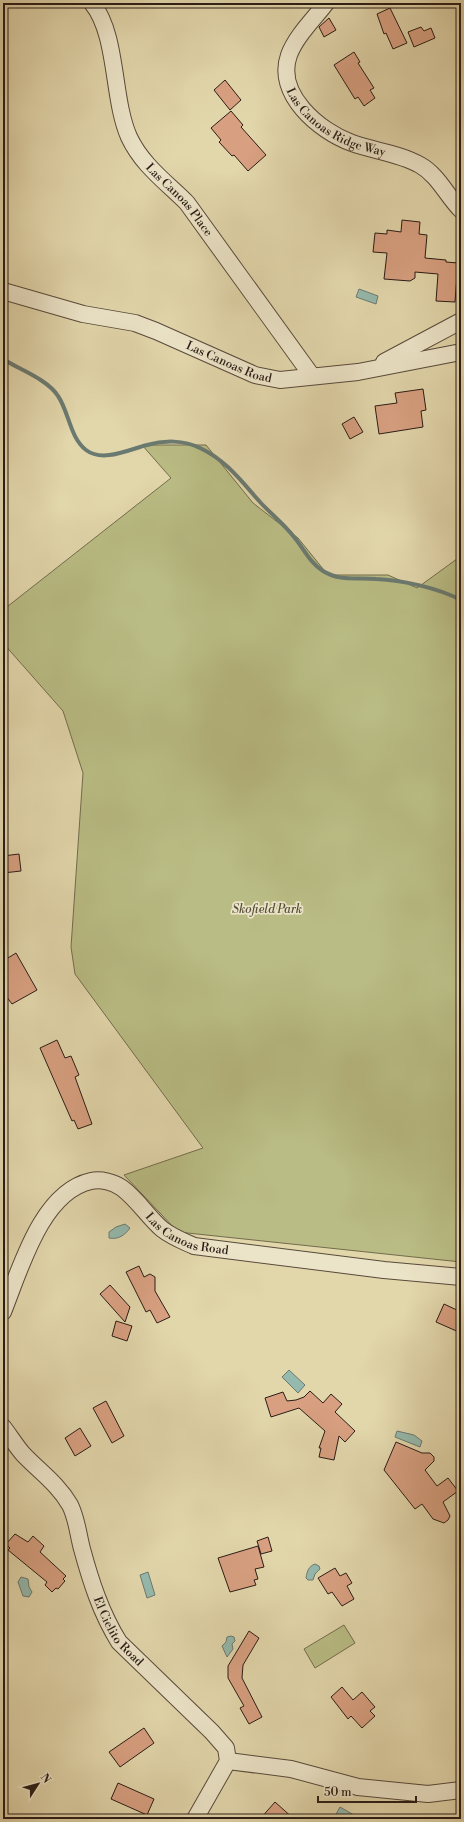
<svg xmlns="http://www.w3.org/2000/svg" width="464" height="1822" font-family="'Libre Bodoni',serif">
<rect width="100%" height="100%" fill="#e2d6ab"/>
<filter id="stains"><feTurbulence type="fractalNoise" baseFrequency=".005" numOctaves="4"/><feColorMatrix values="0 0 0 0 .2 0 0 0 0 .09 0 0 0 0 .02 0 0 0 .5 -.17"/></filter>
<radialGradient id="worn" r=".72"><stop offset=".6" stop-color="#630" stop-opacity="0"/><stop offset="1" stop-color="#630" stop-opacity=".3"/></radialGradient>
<path fill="#b9bc84" stroke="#726c4d" d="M142 445H206L253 503 298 538 328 575H388L417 588 461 556V1262L178 1232 124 1175 203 1148 75 974 71 947 83 773 63 711 3 643V610L171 478Z
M344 1625 355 1643 315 1668 304 1649Z"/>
<path fill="#95b9ad" stroke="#6a7a71" d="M359 289 378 296 376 304 356 297Z
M125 1224 130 1228C125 1235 118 1240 109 1238V1232L116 1227Z
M289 1370 305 1385 298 1393 282 1377Z
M397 1431 414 1435 422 1441 420 1447 395 1437Z
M315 1564 319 1566 320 1569 315 1574 313 1580H308L306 1578C307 1571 309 1566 315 1564Z
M148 1572 155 1595 147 1598 140 1575Z
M21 1577 28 1579 29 1587 32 1592 29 1597 23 1596 18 1582Z
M231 1636 234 1637 235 1641 232 1644 233 1649 227 1657 222 1646 226 1642 227 1637Z
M340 1807 361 1819H337L334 1818Z"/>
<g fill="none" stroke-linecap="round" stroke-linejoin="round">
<path stroke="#6a7a71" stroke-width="4" d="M3 359C20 370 47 379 58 396 69 412 70 438 86 450 103 463 130 449 147 445 164 440 184 440 200 448 226 460 242 482 260 502 271 514 284 524 294 537 304 549 310 563 323 571 341 582 357 577 376 579 402 580 438 588 461 600"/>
</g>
<path fill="#d8a081" stroke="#2a1c16" d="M390 8 407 43 393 49 386 33 384 34 377 14Z
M329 18 336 30 324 37 319 27Z
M421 27 424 31 431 28 435 38 414 47 408 32Z
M354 52 360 62 358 63 374 88 370 90 375 98 364 106 358 97 355 99 334 65Z
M225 80 241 100 230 110 214 90Z
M231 111 243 125 241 127 266 155 248 171 234 155 232 156 219 142 221 140 211 128Z
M402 220 420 222 419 234 427 235 425 258 446 260V262L458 263 455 302 436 301 438 274 415 272V278L410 281 384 279 387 253 373 252 375 233 387 234V230L401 232Z
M423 389 426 410 421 411 423 427 379 434 375 406 397 403 395 393Z
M354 417 363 432 350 439 342 424Z
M19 854 21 871 3 873V856Z
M16 953 37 990 12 1004 3 992V961Z
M57 1040 65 1058 71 1056 79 1075 75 1077 92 1124 78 1129 74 1120 72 1121 40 1048Z
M139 1266 144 1277 150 1274 155 1277V1291L170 1317 157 1323 150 1310 146 1312 126 1272Z
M110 1285 130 1307 125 1322 100 1294Z
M444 1304 461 1312V1333L436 1322Z
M116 1321 132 1326 127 1341 112 1336Z
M310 1391 323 1403 331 1394 342 1404 335 1412 355 1431 345 1442 339 1436 334 1460 319 1457 321 1448H319L325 1431 299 1408 271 1417 265 1398 283 1392 287 1401 296 1400 304 1397Z
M106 1401 124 1436 112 1443 93 1408Z
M80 1428 91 1446 75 1456 65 1438Z
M396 1442 422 1453H430L434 1457V1461L425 1470 437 1486 448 1478 458 1491 443 1502 450 1516 448 1520 444 1523 433 1519 422 1504 415 1509 384 1470Z
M15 1534 28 1542 33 1536 44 1546 40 1552 66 1576 63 1579 65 1581 58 1589 56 1588 52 1592 45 1585 47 1582 8 1550 10 1548 6 1544Z
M268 1537 272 1551 261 1554 257 1541Z
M258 1546 264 1567 255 1569 258 1579 254 1580 256 1585 230 1592 218 1558Z
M335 1568 340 1576 346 1573 352 1583 347 1586 354 1599 342 1606 332 1592 328 1594 318 1578Z
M249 1631 259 1638 243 1665 242 1678 262 1717 249 1724 240 1708 244 1706 228 1678V1666Z
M342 1687 353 1700 362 1692 375 1707 370 1711 375 1716 362 1728 351 1716 348 1719 331 1697Z
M144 1728 154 1743 120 1767 109 1752Z
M118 1783 154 1799 147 1815 111 1799Z
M275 1802 294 1819H260Z"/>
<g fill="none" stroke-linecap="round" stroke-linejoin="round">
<g stroke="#584a3b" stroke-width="18">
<g id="street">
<path id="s1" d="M92 3C118 35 112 99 129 137 142 165 166 182 187 203L312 376"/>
<path id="s2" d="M326 3C314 19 296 36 289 55 275 94 319 131 352 143 374 151 399 153 420 165 438 175 447 196 461 210"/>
<path id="s3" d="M3 291 83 314 135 323 156 331 255 375 280 380 358 372 461 352"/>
<path d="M384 362 461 321"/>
<path id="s4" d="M3 1312C20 1270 41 1192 91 1181 101 1179 114 1182 122 1188 138 1200 148 1217 162 1229 172 1237 183 1241 194 1246L384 1270 461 1277"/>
<path id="s5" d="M3 1427C10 1436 16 1446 23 1454 39 1471 58 1484 70 1505 77 1519 78 1534 82 1549 91 1582 101 1613 119 1642L212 1732 226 1748 228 1761 195 1819"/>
<path d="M228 1761 291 1769 358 1787 428 1794 461 1790"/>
</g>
</g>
<use href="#street" stroke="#ece4c8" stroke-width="16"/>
</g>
<g text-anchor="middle" stroke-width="3.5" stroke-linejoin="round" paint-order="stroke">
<g font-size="12" fill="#2a1c16" stroke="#ece4c8">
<text dy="4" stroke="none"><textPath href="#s2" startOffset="158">Las Canoas Ridge Way</textPath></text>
<text dy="4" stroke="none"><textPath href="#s1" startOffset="221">Las Canoas Place</textPath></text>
<text dy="4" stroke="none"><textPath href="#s3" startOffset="238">Las Canoas Road</textPath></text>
<text dy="4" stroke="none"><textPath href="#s4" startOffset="279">Las Canoas Road</textPath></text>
<text dy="4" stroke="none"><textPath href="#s5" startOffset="240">El Cielito Road</textPath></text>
</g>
<g font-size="12" font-style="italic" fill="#554c37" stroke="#ece4c8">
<text x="267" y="913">Skofield Park</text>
</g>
</g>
<rect width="464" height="1822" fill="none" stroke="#e2d6ab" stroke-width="16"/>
<rect x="4" y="4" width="456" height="1814" fill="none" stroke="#2a1c16" stroke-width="2"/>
<rect x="8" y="8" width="448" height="1806" fill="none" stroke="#2a1c16"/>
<g transform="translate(38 1784) rotate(54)" stroke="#ece4c8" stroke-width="3" paint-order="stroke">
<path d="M0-3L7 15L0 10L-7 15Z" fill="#2a1c16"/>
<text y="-6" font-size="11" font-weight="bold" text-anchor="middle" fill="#2a1c16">N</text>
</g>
<path d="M318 1796v6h98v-6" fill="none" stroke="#2a1c16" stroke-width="2"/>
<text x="324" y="1796" font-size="12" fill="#2a1c16" stroke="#ece4c8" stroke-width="3" paint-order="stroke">50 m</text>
<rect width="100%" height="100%" filter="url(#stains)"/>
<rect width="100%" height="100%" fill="url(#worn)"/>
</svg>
